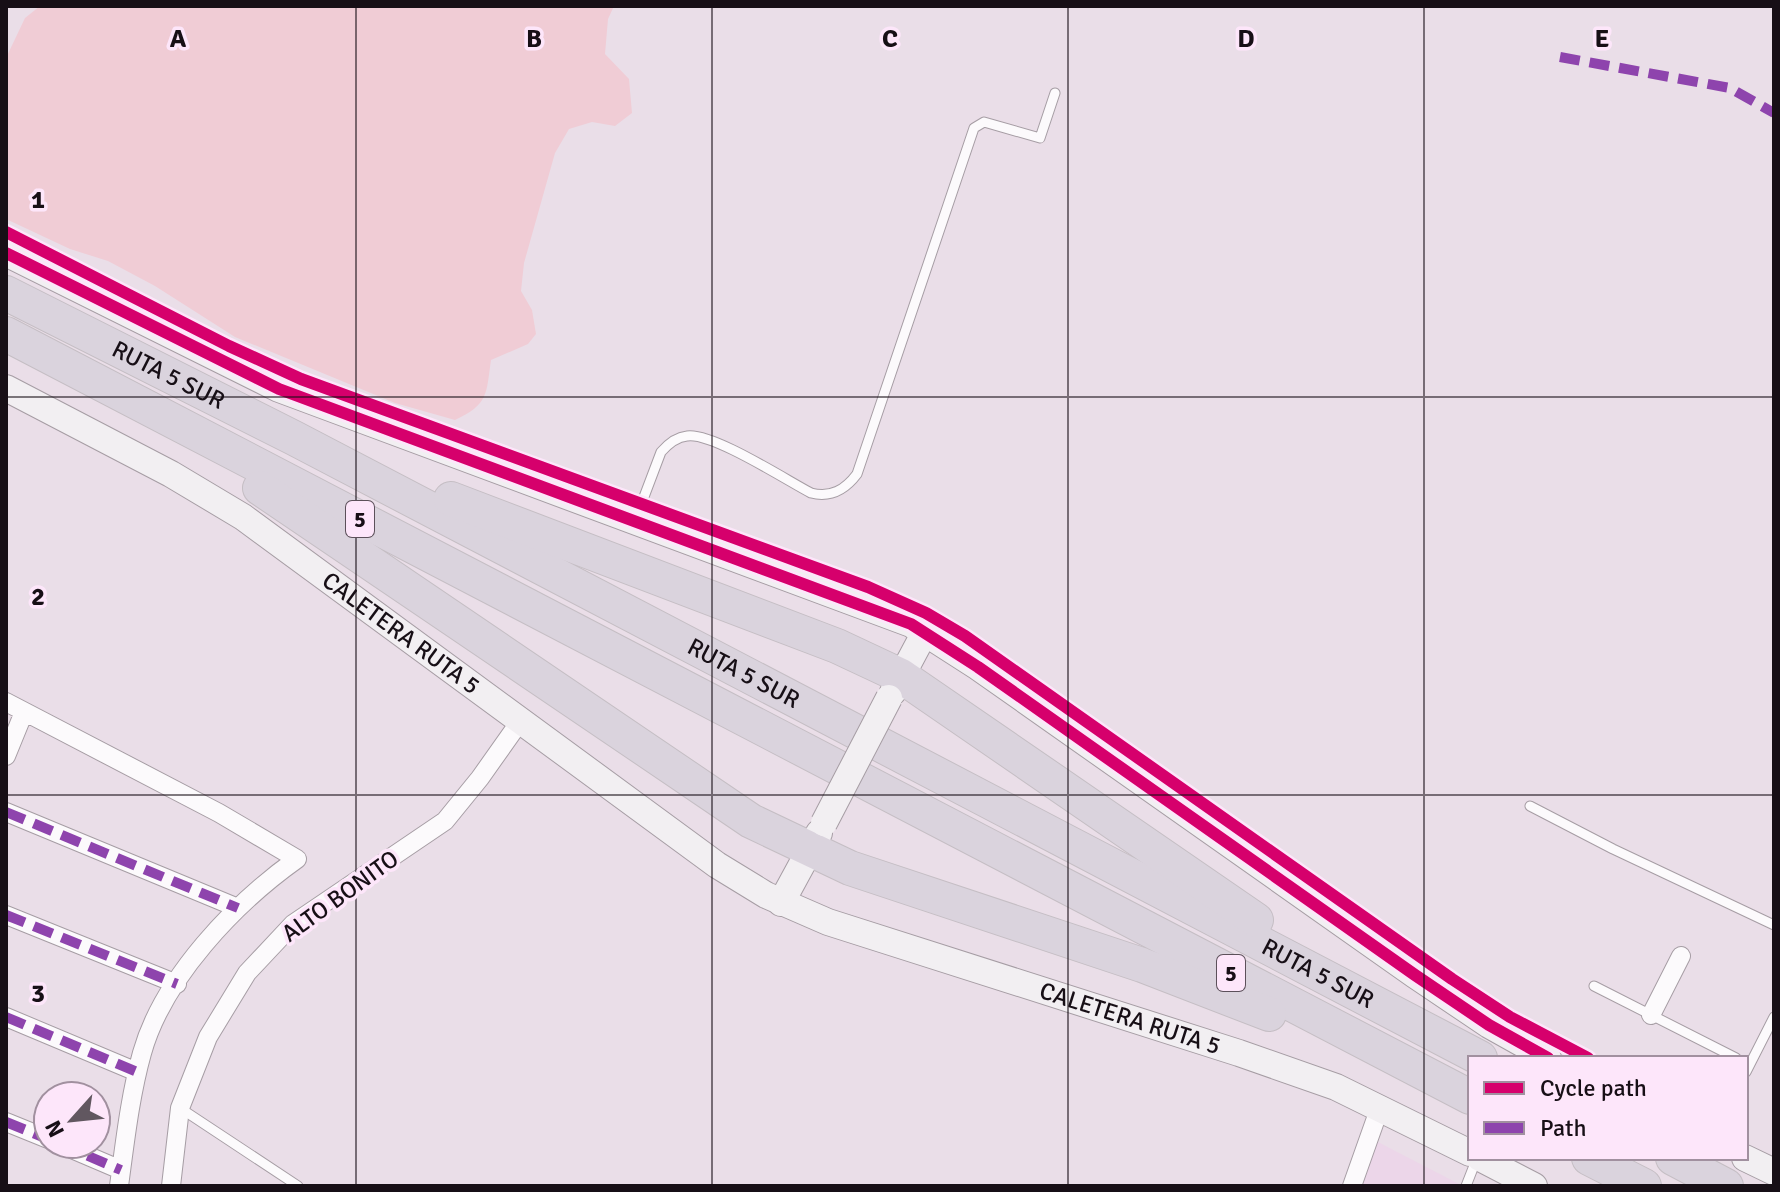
<svg xmlns="http://www.w3.org/2000/svg" width="1780" height="1192" font-family="Signika,sans-serif">
<rect width="100%" height="100%" fill="#eadee8"/>
<path fill="#ecd6e9" d="M1374 1140 1463 1186H1359Z"/>
<path fill="#f0ccd5" d="M40 6H614L608 19 605 54 629 79 632 113 615 126 592 122 569 129 555 153 524 263 521 291 532 310 536 334 528 344 491 360C486 394 489 404 455 420L395 403 235 337 155 286 108 261 70 249 6 219V58L25 18Z"/>
<g fill="none" stroke-linecap="round" stroke-linejoin="round">
<g stroke="#a69da4" stroke-width="11">
<path id="lane" d="M636 518 661 452C668 444 677 437 687 436 712 432 786 480 811 493 831 498 845 490 857 474L974 128 984 122 1040 138 1055 93
M1530 806 1613 849 1774 925
M1594 986 1736 1058
M1746 1072 1774 1017
M180 1108 298 1186
M1466 1186 1477 1158"/>
</g>
<g stroke="#a69da4" stroke-width="20">
<path id="street" d="M6 702 219 813 297 859C235 903 163 978 142 1053 130 1096 125 1142 119 1186
M6 756 24 712
M6 812 238 908
M6 915 177 984
M1651 1015 1681 956
M6 1017 137 1072
M6 1122 48 1139
M60 1144 121 1170
M171 1186 180 1108 208 1037 247 973 293 924 445 821 480 778 521 720
M1352 1186 1380 1107"/>
</g>
<g stroke="#a69da4" stroke-width="28">
<g id="secondary">
<path d="M6 253 279 389 911 624 978 667 1415 975 1489 1025 1548 1058"/>
<path id="s1" d="M6 388 171 474 243 517 717 865 766 895 828 922 1239 1053 1336 1087 1470 1153"/>
<path d="M893 692 925 632"/>
<path d="M781 903 819 833"/>
<path d="M1480 1158 1534 1186"/>
<path d="M1745 1158 1774 1172"/>
</g>
</g>
<g stroke="#c5bec4" stroke-width="36">
<g id="highway">
<path id="s2" d="M6 293 294 438 1480 1058"/>
<path d="M6 334 1470 1097"/>
<path d="M260 488 751 821 850 868 1142 965 1269 1014"/>
<path d="M451 499 837 646 901 676 1256 920"/>
<path d="M1589 1158 1644 1186"/>
<path d="M1673 1158 1726 1186"/>
</g>
</g>
<use href="#lane" stroke="#fcfafc" stroke-width="9"/>
<use href="#street" stroke="#fcfafc" stroke-width="18"/>
<use href="#secondary" stroke="#f2eff2" stroke-width="26"/>
<use href="#highway" stroke="#dad3dd" stroke-width="34"/>
<g stroke="#a69da4" stroke-width="28" stroke-linecap="butt">
<path id="secondary-bridge" d="M824 823 889 698"/>
</g>
<use href="#secondary-bridge" stroke="#f2eff2" stroke-width="26"/>
<path stroke="#8e44ad" stroke-width="10" stroke-dasharray="20 10" stroke-linecap="butt" d="M1560 57 1730 88 1774 113
M6 812 238 908
M6 915 177 984
M6 1017 137 1072
M6 1122 48 1139
M60 1144 121 1170"/>
<g stroke="#fde6fa" stroke-width="17">
<path id="cycleway" d="M6 232 229 346 301 379 868 587 926 613 965 636 1452 979 1510 1017 1588 1058
M6 253 279 389 911 624 978 667 1415 975 1489 1025 1548 1058"/>
</g>
<use href="#cycleway" stroke="#d6006c" stroke-width="12"/>
</g>
<path fill="none" stroke="#170f16" stroke-width="2" stroke-opacity="0.55" d="M356 6V1186M712 6V1186M1068 6V1186M1424 6V1186M6 397H1774M6 795H1774"/>
<g text-anchor="middle" stroke-width="7" stroke-linejoin="round" paint-order="stroke">
<g fill="#fde6fa" stroke="#5c505a" stroke-width="2">
<rect x="346" y="501" width="28" height="36" rx="6"/>
<rect x="1217" y="955" width="28" height="36" rx="6"/>
</g>
<g font-size="22" font-weight="bold" fill="#170f16">
<text x="360" y="527">5</text>
<text x="1231" y="981">5</text>
</g>
<g font-size="24" fill="#170f16" stroke="#fde6fa">
<text dy="8" stroke="none"><textPath href="#s2" startOffset="182">RUTA 5 SUR</textPath></text>
<text dy="8" stroke="none"><textPath href="#s1" startOffset="466">CALETERA RUTA 5</textPath></text>
<text dy="8" stroke="none"><textPath href="#s2" startOffset="830">RUTA 5 SUR</textPath></text>
<text transform="translate(340 896) rotate(-36)" y="8">ALTO BONITO</text>
<text dy="8" stroke="none"><textPath href="#s2" startOffset="1478">RUTA 5 SUR</textPath></text>
<text dy="8" stroke="none"><textPath href="#s1" startOffset="1300">CALETERA RUTA 5</textPath></text>
</g>
</g>
<g font-size="26" text-anchor="middle" font-weight="bold" fill="#170f16" stroke="#fde6fa" stroke-width="7" stroke-linejoin="round" paint-order="stroke">
<text x="178" y="47">A</text>
<text x="534" y="47">B</text>
<text x="890" y="47">C</text>
<text x="1246" y="47">D</text>
<text x="1602" y="47">E</text>
<text x="38" y="208">1</text>
<text x="38" y="605">2</text>
<text x="38" y="1002">3</text>
</g>
<rect width="1780" height="1192" fill="none" stroke="#170f16" stroke-width="16"/>
<rect x="1468" y="1056" width="280" height="104" fill="#fde6fa" stroke="#a1909f" stroke-width="2"/>
<rect x="1484" y="1082" width="40" height="12" fill="#d6006c" stroke="#a1909f" stroke-width="2"/>
<text x="1540" y="1096" font-size="24" fill="#170f16">Cycle path</text>
<rect x="1484" y="1122" width="40" height="12" fill="#8e44ad" stroke="#a1909f" stroke-width="2"/>
<text x="1540" y="1136" font-size="24" fill="#170f16">Path</text>
<g transform="translate(72 1120) rotate(243)"><circle r="38" fill="#fde6fa" stroke="#a1909f" stroke-width="2"/>
<path d="M0-6L14 30L0 20L-14 30Z" fill="#615760"/>
<text y="-12" font-size="22" font-weight="bold" text-anchor="middle" fill="#170f16">N</text>
</g>
</svg>
